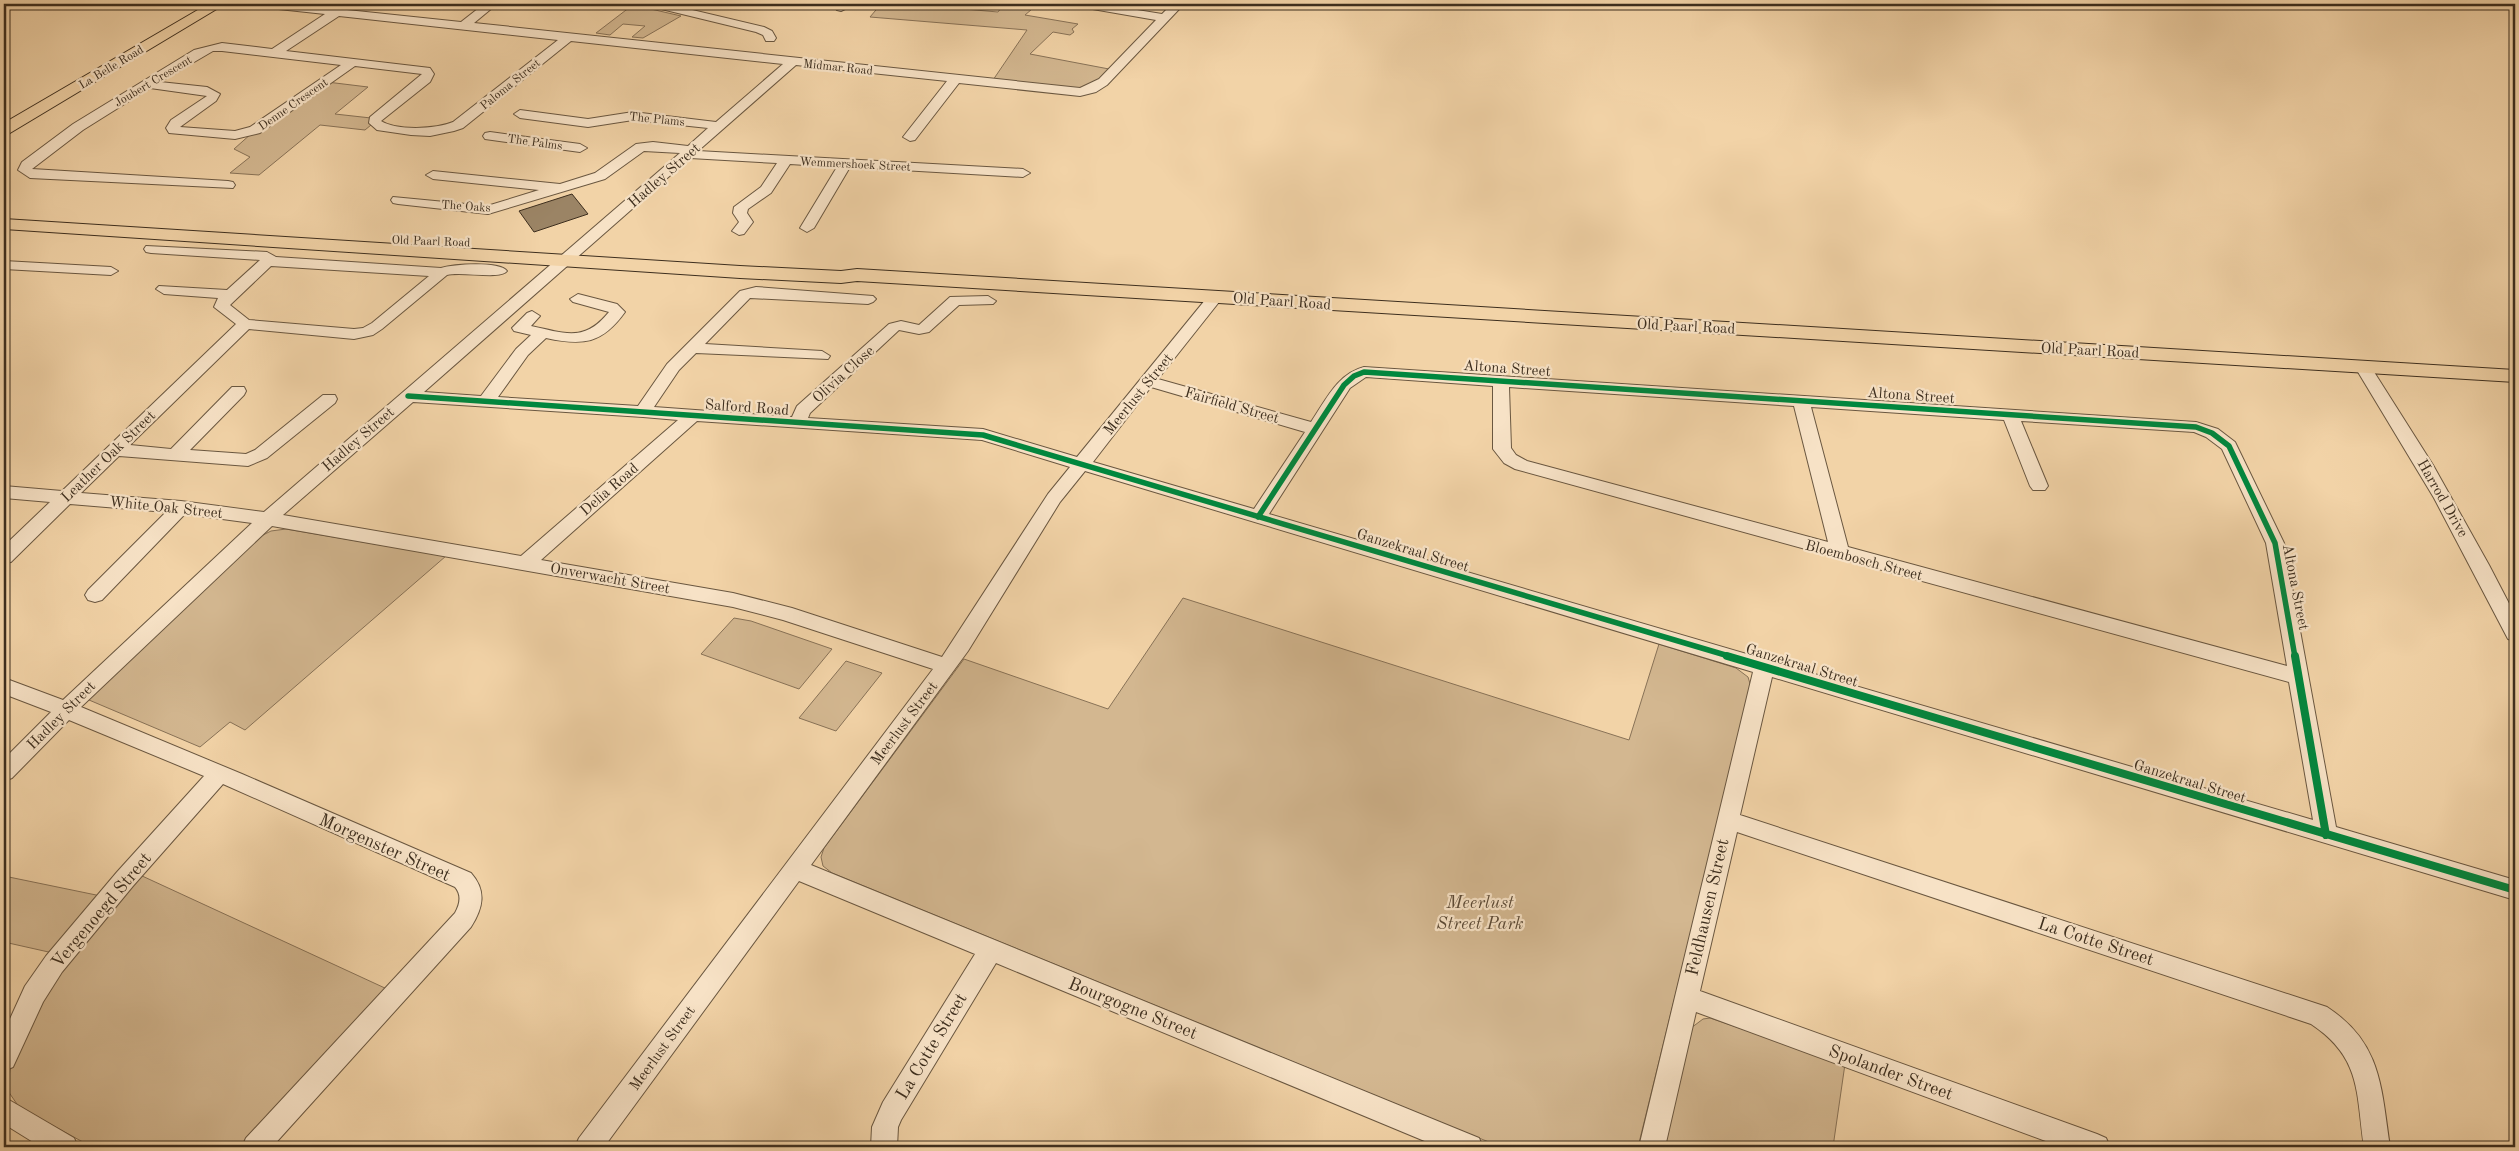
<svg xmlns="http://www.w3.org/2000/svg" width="2519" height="1151" font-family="'Old Standard TT',serif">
<rect width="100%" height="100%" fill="#f2d3a7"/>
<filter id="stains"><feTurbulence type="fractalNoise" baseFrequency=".004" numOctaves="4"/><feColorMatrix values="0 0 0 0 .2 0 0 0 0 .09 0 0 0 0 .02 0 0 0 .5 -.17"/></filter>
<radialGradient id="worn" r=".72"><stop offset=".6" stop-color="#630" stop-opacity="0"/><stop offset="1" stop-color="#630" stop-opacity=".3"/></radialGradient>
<path fill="#d3b790" stroke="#887257" d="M881 4H907L998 12 1004 4H1038L1025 15 1078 24 1072 29 1074 32 1070 35 1053 32 1030 54 1109 69 1095 83 1077 89 993 80 1027 30 870 17Z
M638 6 681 16 643 38 632 37 645 26 623 24 610 35 596 33 630 7Z
M327 82 368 87 335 114 371 118V125L365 130 320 125 259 175 230 173 250 157 234 149 252 133Z
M286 529 446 556 245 730 230 722 200 747 89 700 107 676 259 537 271 531Z
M1183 598 1629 740 1659 644 1736 668 1748 677 1751 687 1638 1147H1501L832 873 823 866 821 857 824 848 964 659 1108 709Z
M734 618 751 621 832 649 799 689 701 654Z
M846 661 882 673 836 731 799 718Z
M140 875 387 989 243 1147H92L19 1107 8 1091 10 1068 50 985Z
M4 876 101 896 53 953 4 942Z
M1710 1018 1845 1064 1833 1147H1664L1691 1028 1703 1019Z"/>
<path fill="#9b8465" stroke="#3d2e1e" d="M572 194 588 214 534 232 519 211Z"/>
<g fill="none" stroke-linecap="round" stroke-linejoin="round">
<g stroke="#6a5740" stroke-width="2">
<path id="minor" d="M254 4H290L461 22 484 4H497L474 23 1080 88 1099 79 1156 20 1081 7 1075 4H1100L1162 14 1172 4H1184L1107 85 1096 92 1080 96 959 83 915 140 910 141 903 137 947 81 796 65 698 151 1023 169 1030 173 1023 177 850 167 814 228 807 232 800 228 837 167 790 164 771 193 748 209 747 213 753 222 744 234 739 235 732 231 739 222 733 213 734 207 761 187 777 163 690 158 424 392 481 396 516 349 531 335 514 331 512 328 527 313 532 311 540 316 531 326C565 333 584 343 609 312L573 302 570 299 578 294 617 304 625 312C602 344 583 346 546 338L528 355 498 397 638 406 667 364 740 291 756 287 873 296 876 299 873 302 868 304 750 298 705 344 822 351 830 356 828 359 696 353 679 370 654 407 792 417 797 406 889 324 901 321 919 325 950 297 988 296 996 301 993 304 959 305 929 332 919 334 899 330 810 413 808 418 983 429 1077 457 1210 294 1215 292 1223 297 1158 379 1311 422C1326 400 1337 374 1364 367L2196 422 2218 429 2235 442 2284 543 2336 827 2515 880V900L1772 677 1740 815 2327 1007C2382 1043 2381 1087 2390 1147H2364C2356 1093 2362 1058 2311 1024L1737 832 1700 991 2097 1134 2106 1138 2110 1147H2062L1696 1012 1665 1147H1639L1753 672 1085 471 1060 502 968 651 811 865 1479 1138 1483 1147H1439L996 963 901 1120 898 1127 897 1147H871L872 1127 883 1102 975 954 799 881 604 1147H575L579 1138 933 669 783 620 733 607 272 526 81 707 242 774 471 873C487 891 483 908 471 927L272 1147H242L246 1138 455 913C460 904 462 895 455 887L223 784 133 886 62 972 43 1002 13 1067 4 1071V1032L25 986 46 956 117 872 204 776 69 720 12 778 4 781V759L51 712 4 694V678L63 700 252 523 185 514 102 600 95 602 88 600 85 595 88 590 166 512 70 504 11 562 4 563V546L50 502 4 498V486L62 491 236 324 214 307 218 298 164 294 156 289 159 286 227 290 260 260 151 253 146 252 144 249 146 246 267 252 276 257 441 268C453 264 500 261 507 271 501 280 461 271 447 275L382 329 373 335 354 339 249 329 130 445 171 449 232 387H244L246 391 244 395 190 450 246 454 255 450 323 395H335L337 399 335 403 267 458 248 466 119 456 81 493 181 501 264 512 680 153 644 151 605 179 488 214 398 204 393 203 391 200 393 197 487 206 539 190 433 179 426 175 433 171 560 184 595 173 636 144 653 142 688 146 708 128 633 120 588 127 520 118 514 114 520 110 588 119 633 112 716 122 783 64 571 41 463 128 454 131 430 136 411 135 377 130 369 123 370 117 422 74 355 66 260 133 235 139 169 133 166 128 171 120 207 96 150 88 83 130 32 169 228 181 233 182 235 185 233 188 30 178 18 170 22 162 73 124 194 50 222 43 272 49 325 14 260 7ZM339 16 558 40 453 122C436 129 397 131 381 121L430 82 434 74 430 68 286 51ZM213 51H222L341 65 250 127 235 131 180 127 216 101 220 94 207 87 160 82ZM271 266 429 276 372 323 363 328 354 329 249 320 230 305ZM1366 377 1493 386V449L1504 463 1515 469 2289 682 2313 820 1269 514 1350 388ZM1151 387 1305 432 1254 509 1093 462ZM1509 387 1794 406 1828 542 1527 461 1516 455 1511 448ZM413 402 643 417 678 420 521 556 283 515ZM1811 407 2004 420 2030 486 2033 490H2045L2048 486 2021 421 2194 432 2206 437 2222 449 2266 543 2287 666 1848 547ZM697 421 982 440 1070 467 1048 494 942 657 792 608 733 593 541 560Z
M647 4H667L764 27 772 31 776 38 774 41H766L763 35 756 32 649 6Z
M832 4H844L847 8 841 11 837 10Z
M490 132 580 144 587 148 580 152 485 139 483 136 485 133Z
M4 261 111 267 118 271 111 275 4 269Z
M2363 362 2369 364 2433 465 2489 565 2515 615V641L2508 639 2434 498 2355 367Z
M4 1097 74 1138 78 1147H41L4 1124Z"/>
</g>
<g stroke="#3d2e1e" stroke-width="2">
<path id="major" d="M208 4H225L10 133 4 135V123Z
M4 219 740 266 841 271 857 269 2515 370V382L857 281 841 283 740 278 4 229Z"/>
</g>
<use href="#minor" fill="#f7e2c6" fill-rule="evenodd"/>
<use href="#major" fill="#f2d3a7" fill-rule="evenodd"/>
<g stroke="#f7e2c6" stroke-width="9">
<path id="cycleway-far1" d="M408 396 983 435 1732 657
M1258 517 1344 385 1354 376 1364 372 2196 427 2212 433 2229 446 2275 543 2295 657"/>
</g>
<g stroke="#f7e2c6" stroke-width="11">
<path id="cycleway" d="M1727 656 2515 890
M2295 656 2326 835"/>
</g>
<use href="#cycleway-far1" stroke="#00873e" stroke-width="5.5"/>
<use href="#cycleway" stroke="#00873e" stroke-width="8"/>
</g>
<g text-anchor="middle" stroke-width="4.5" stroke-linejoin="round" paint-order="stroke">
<g font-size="12" fill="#3d2e1e" stroke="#f7e2c6">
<text transform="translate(111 67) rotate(-31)" y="4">La Belle Road</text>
<text transform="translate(838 67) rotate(6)" y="4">Midmar Road</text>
<text transform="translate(153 81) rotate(-31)" y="4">Joubert Crescent</text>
<text transform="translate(510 84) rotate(-39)" y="4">Paloma Street</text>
<text transform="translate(293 104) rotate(-35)" y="4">Denne Crescent</text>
<text transform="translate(657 119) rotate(6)" y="4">The Plams</text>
<text transform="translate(535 142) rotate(8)" y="4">The Palms</text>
<text transform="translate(855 164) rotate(3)" y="4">Wemmershoek Street</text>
<text transform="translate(466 206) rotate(4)" y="4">The Oaks</text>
<text transform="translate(431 241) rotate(2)" y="4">Old Paarl Road</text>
</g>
<g font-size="15" fill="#3d2e1e" stroke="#f7e2c6">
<text transform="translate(664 175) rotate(-41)" y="5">Hadley Street</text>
<text transform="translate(1282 301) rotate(4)" y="5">Old Paarl Road</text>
<text transform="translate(1686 326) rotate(3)" y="5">Old Paarl Road</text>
<text transform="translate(2090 350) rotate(3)" y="5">Old Paarl Road</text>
<text transform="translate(1507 368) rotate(4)" y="5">Altona Street</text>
<text transform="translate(843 374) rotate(-42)" y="5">Olivia Close</text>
<text transform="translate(1138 394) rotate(-51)" y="5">Meerlust Street</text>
<text transform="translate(1911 395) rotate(4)" y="5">Altona Street</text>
<text transform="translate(1232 405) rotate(16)" y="5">Fairfield Street</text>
<text transform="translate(747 407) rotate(4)" y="5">Salford Road</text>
<text transform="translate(358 439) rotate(-41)" y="5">Hadley Street</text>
<text transform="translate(108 456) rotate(-44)" y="5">Leather Oak Street</text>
<text transform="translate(609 489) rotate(-41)" y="5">Delia Road</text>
<text transform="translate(2443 498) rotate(60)" y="5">Harrod Drive</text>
<text transform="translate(166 507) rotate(6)" y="5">White Oak Street</text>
<text transform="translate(1413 550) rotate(17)" y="5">Ganzekraal Street</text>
<text transform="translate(1864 560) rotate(15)" y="5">Bloembosch Street</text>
<text transform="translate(610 578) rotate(10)" y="5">Onverwacht Street</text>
<text transform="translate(2296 587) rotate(79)" y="5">Altona Street</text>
<text transform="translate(1802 665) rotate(17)" y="5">Ganzekraal Street</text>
<text transform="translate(61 715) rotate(-45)" y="5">Hadley Street</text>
<text transform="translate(904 723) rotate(-53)" y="5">Meerlust Street</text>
<text transform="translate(2190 781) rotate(17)" y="5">Ganzekraal Street</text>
<text transform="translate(662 1048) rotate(-54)" y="5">Meerlust Street</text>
</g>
<g font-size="18" fill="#3d2e1e" stroke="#f7e2c6">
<text transform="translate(385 847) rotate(24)" y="6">Morgenster Street</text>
<text transform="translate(1707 907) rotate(-77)" y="6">Feldhausen Street</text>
<text transform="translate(101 910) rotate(-50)" y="6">Vergenoegd Street</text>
<text transform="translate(2096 941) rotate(18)" y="6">La Cotte Street</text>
<text transform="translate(1133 1008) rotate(22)" y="6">Bourgogne Street</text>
<text transform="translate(931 1046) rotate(-59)" y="6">La Cotte Street</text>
<text transform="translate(1891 1072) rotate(20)" y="6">Spolander Street</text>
</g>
<g font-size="18" font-style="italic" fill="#5b4935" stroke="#f7e2c6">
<text x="1480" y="908">Meerlust<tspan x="1480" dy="21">Street Park</tspan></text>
</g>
</g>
<rect width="2519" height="1151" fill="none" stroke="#f2d3a7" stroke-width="20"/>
<rect x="5" y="5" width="2509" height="1141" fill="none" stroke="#3d2e1e" stroke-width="2.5"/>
<rect x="10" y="10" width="2499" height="1131" fill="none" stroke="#3d2e1e"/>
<rect width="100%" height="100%" filter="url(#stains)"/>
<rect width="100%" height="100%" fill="url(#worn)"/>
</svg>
